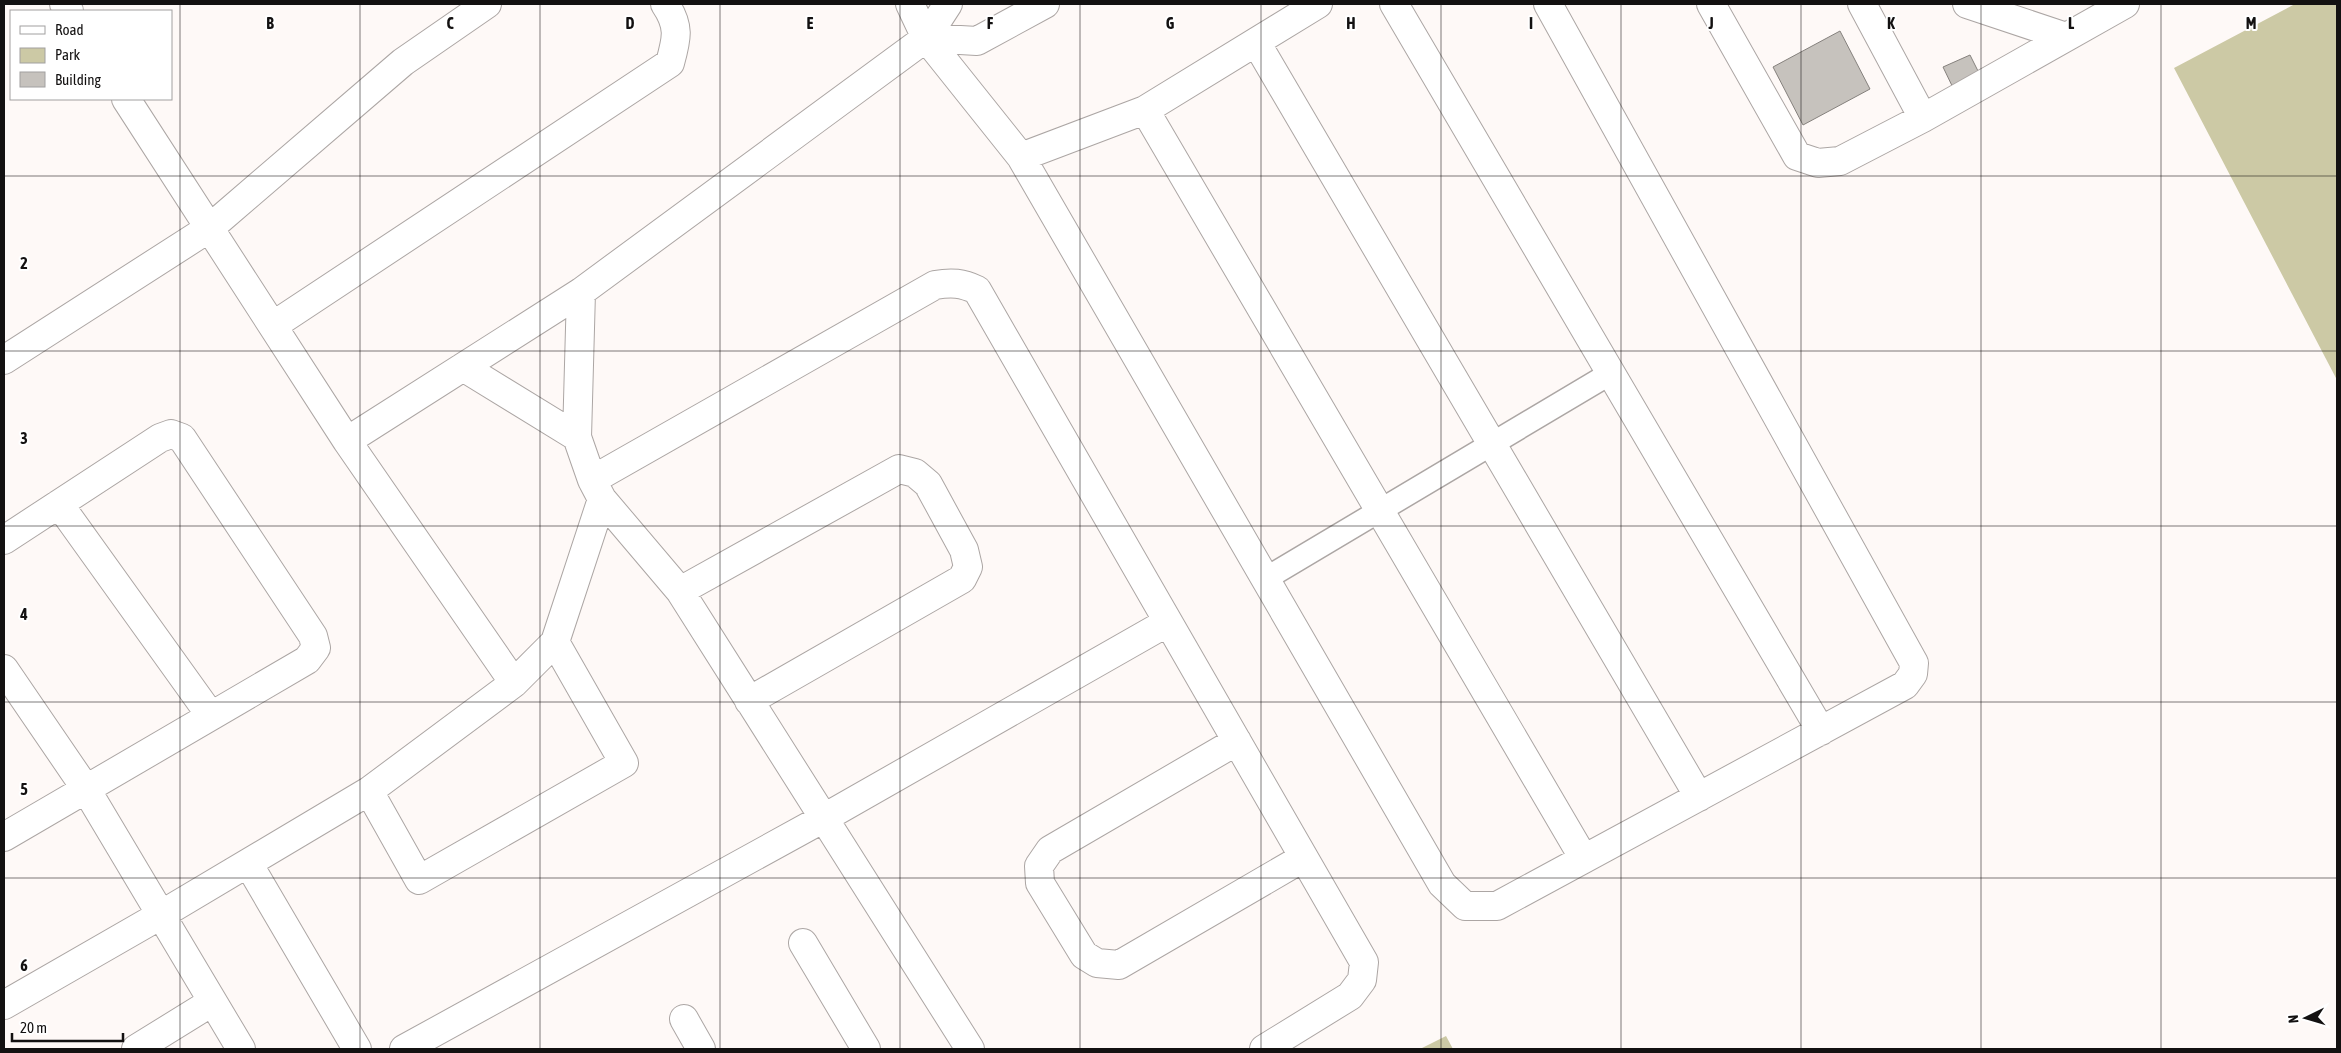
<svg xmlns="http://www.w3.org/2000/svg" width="2341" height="1053" font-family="'Asap Condensed',sans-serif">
<rect width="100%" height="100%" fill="#fef9f7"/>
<path fill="#ccc9a5" d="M2295 4H2337V380L2174 68Z
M1446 1036 1453 1049H1420Z"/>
<path fill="#c6c2bd" stroke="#85817d" d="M1840 31 1870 89 1803 125 1773 67Z
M1970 55 1983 81 1956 94 1943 67Z"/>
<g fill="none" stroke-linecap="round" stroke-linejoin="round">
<g stroke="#aca6a4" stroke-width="25">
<path id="lane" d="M1265 579 1611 373"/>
</g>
<g stroke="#aca6a4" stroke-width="30">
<path id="street" d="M64 4 69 11
M910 4 926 38 1021 157 1442 884 1465 906H1497L1905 685 1913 674 1914 663 1548 4
M1394 4 1821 731
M1711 4 1797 156 1818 163 1840 161 1923 118 2125 4
M1862 4 1923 118
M1967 4 2066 37
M926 38 977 41 1045 4
M1256 42 1699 797
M126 99 347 441 514 683
M1145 110 1584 859
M1021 157 1145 110 1318 4
M581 292 577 437 592 480
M274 325 670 63C677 38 680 26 665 4
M4 360 211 227 403 62 487 4
M463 367 577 437
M347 441 581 292 926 38 948 4
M59 504 211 716
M4 540 160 438 171 434 182 438 313 636 316 648 307 660 4 837
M680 591 899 469 915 473 928 484 964 550 968 567 962 579 749 701
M4 669 86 789 241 1049
M1237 741 1050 850 1039 866 1040 883 1084 955 1097 963 1119 965 1303 858
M369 791 419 880 624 763 555 642
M248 863 357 1049
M803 943 866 1049
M4 1005 159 916 369 791 514 683 555 642 602 499
M684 1019 701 1049
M136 1049 212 1002
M404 1049 824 818 1168 622
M970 1049 680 591 602 499 592 480 935 285C952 282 962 283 977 290L1364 962 1362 980 1350 996 1264 1049"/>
</g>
<use href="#lane" stroke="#fff" stroke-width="22"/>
<use href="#street" stroke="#fff" stroke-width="28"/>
</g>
<path fill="none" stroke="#131111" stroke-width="1" stroke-opacity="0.55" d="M180 4V1049M360 4V1049M540 4V1049M720 4V1049M900 4V1049M1080 4V1049M1261 4V1049M1441 4V1049M1621 4V1049M1801 4V1049M1981 4V1049M2161 4V1049M4 176H2337M4 351H2337M4 526H2337M4 702H2337M4 878H2337"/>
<g font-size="16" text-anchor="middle" font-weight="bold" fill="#131111" stroke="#fff" stroke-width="4" stroke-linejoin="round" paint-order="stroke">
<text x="270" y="29">B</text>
<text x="450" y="29">C</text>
<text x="630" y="29">D</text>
<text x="810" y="29">E</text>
<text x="990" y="29">F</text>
<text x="1170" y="29">G</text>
<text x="1351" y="29">H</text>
<text x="1531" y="29">I</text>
<text x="1711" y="29">J</text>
<text x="1891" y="29">K</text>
<text x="2071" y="29">L</text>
<text x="2251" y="29">M</text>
<text x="24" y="269">2</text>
<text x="24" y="444">3</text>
<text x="24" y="620">4</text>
<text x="24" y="795">5</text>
<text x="24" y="971">6</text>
</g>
<rect width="2341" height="1053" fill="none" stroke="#131111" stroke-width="10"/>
<rect x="10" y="10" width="162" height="90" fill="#ffffff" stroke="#a1a0a0"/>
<rect x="20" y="26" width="25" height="8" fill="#ffffff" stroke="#a1a0a0"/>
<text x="55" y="35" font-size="15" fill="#131111">Road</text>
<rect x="20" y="48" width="25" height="15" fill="#ccc9a5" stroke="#a1a0a0"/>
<text x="55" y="60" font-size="15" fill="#131111">Park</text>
<rect x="20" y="72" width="25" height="15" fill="#c6c2bd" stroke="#a1a0a0"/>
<text x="55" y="85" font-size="15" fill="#131111">Building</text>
<g transform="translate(2306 1018) rotate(265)" stroke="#ffffff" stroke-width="4" paint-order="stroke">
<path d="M0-4L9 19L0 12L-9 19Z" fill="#131111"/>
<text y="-8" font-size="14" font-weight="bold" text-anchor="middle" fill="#131111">N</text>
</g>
<path d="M12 1033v8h111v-8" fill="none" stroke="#131111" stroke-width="2.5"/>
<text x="20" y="1033" font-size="15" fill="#131111" stroke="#ffffff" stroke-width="4" paint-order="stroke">20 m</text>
</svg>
